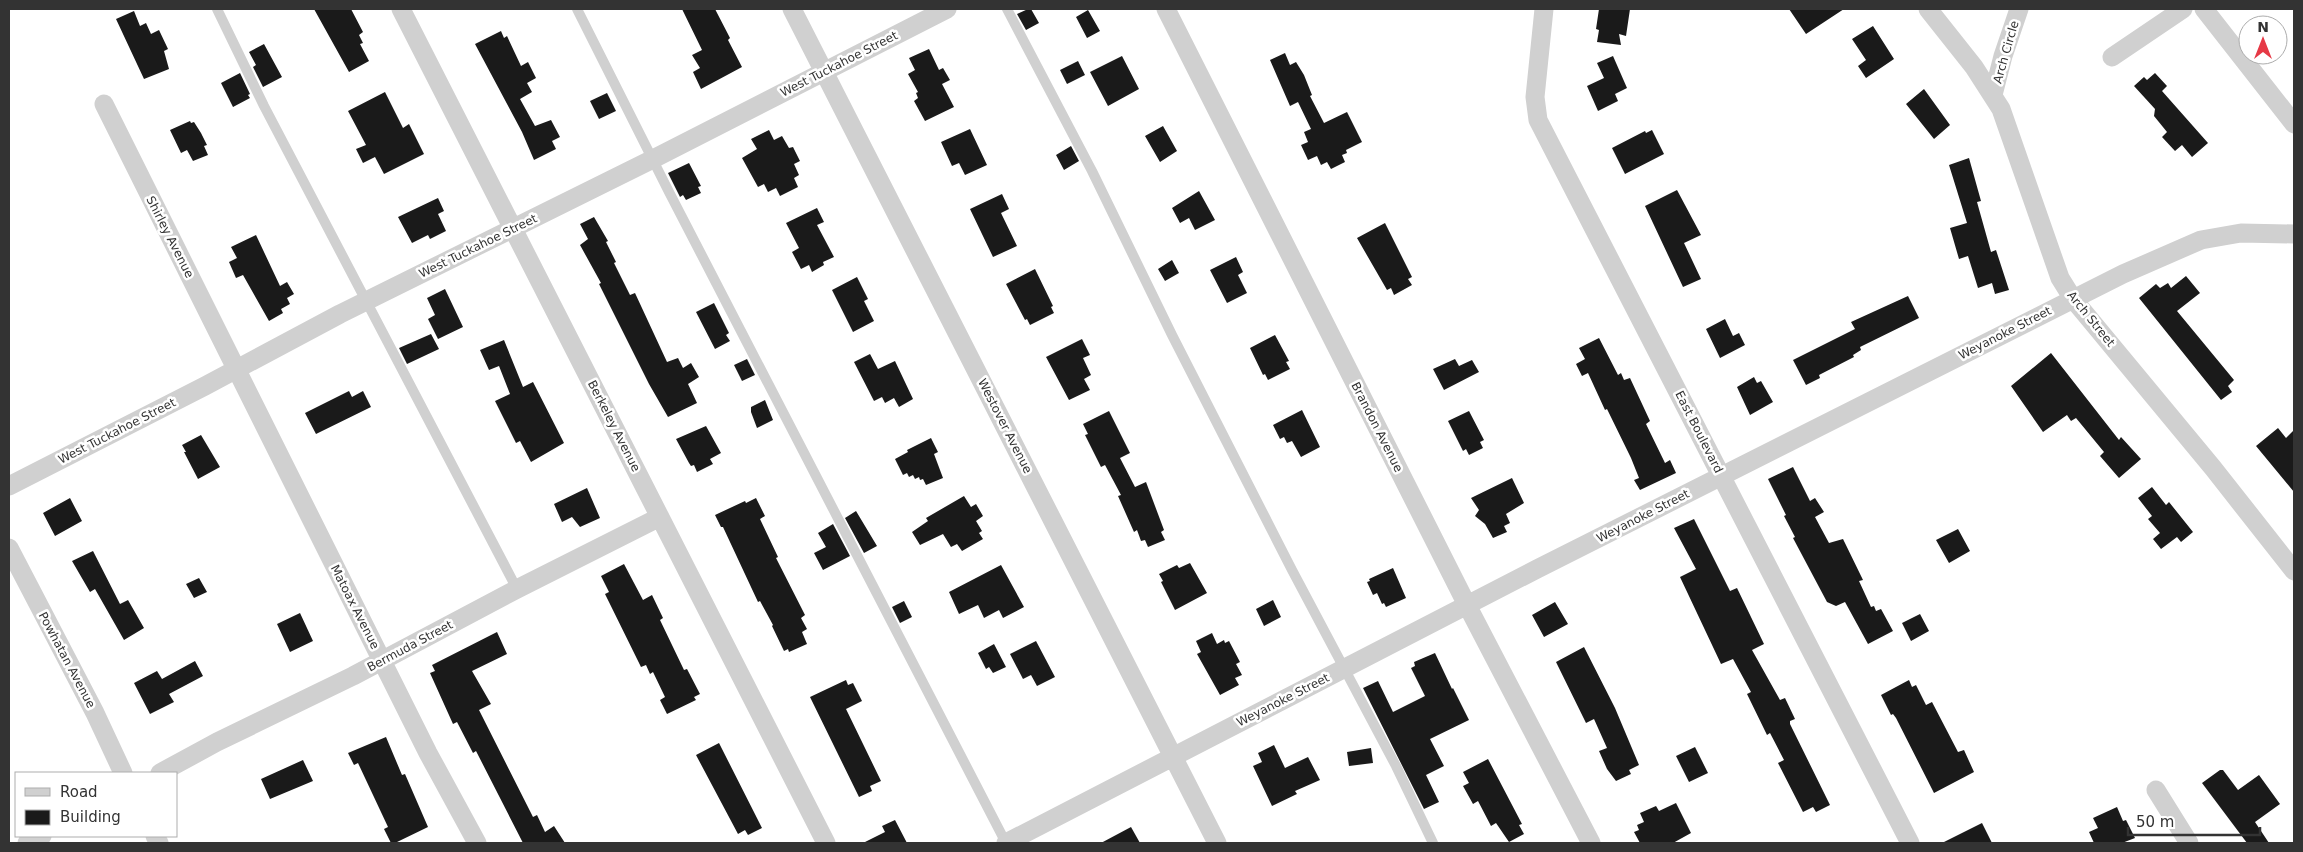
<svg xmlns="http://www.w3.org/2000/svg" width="2303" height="852" font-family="'DejaVu Sans',sans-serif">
<rect width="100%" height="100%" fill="#fff"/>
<path fill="#1a1a1a" d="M314 9H351L363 32 359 35 363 43 360 44 369 61 349 72Z
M682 9H715L730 38 728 40 742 67 701 89 693 72 700 68 692 55 702 50Z
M1028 9H1031L1039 23 1026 30 1017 14Z
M1599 9H1630L1626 36 1619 34 1621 45 1597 42 1599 30 1596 29Z
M1789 9H1844L1806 34Z
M1088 10 1100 31 1087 38 1076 17Z
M134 11 140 26 146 23 151 34 159 30 168 49 164 51 169 69 144 79 116 19Z
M1873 26 1894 59 1866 78 1858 66 1866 60 1852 39Z
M501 31 504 38 507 36 521 66 528 62 536 78 527 83 532 92 520 99 535 126 551 120 560 137 552 141 556 149 534 160 522 132 475 44Z
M264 44 282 77 263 87 253 67 256 65 249 52Z
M929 49 939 70 943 68 950 80 942 84 954 107 925 121 914 101 918 98 916 93 918 92 908 74 915 70 909 58Z
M1285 53 1290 65 1296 62 1304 75 1312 95 1310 96 1324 123 1347 112 1362 142 1346 150 1347 153 1342 155 1345 162 1331 169 1327 162 1321 165 1317 156 1308 160 1301 145 1308 142 1304 132 1311 129 1298 102 1290 106 1270 60Z
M1122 56 1139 89 1108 106 1090 72Z
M1613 56 1627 88 1615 94 1618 101 1598 111 1587 86 1604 78 1597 63Z
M1078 61 1085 75 1067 84 1060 70Z
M240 73 250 94 248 95 250 98 233 107 221 83Z
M2155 73 2167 86 2162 91 2208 143 2192 157 2182 145 2175 151 2162 137 2167 132 2154 116 2155 109 2134 86 2144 77 2147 80Z
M1924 89 1950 125 1934 139 1906 104Z
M385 92 403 128 409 124 424 154 384 174 375 157 363 163 356 149 366 145 348 111Z
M607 93 616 111 599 119 590 101Z
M190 121 191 123 194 122 201 133 207 145 204 146 208 155 193 161 187 150 181 153 170 130Z
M1163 126 1177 151 1160 162 1145 136Z
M970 129 987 165 965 175 959 163 952 166 941 142Z
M769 130 774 140 782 136 789 148 793 147 800 161 794 164 799 175 794 178 798 187 780 196 776 188 768 192 764 184 758 187 742 158 757 149 751 139Z
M1652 130 1664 154 1625 174 1612 148 1645 131 1646 133Z
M1071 146 1079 161 1064 170 1056 155Z
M1969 158 1981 201 1977 202 1991 252 1996 250 2009 290 1995 294 1992 283 1978 288 1968 256 1959 259 1950 228 1967 223 1949 165Z
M689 163 701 186 698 187 701 193 686 200 683 195 680 197 668 173Z
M1677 190 1701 235 1684 243 1701 279 1683 287 1645 206Z
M1199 191 1215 220 1195 230 1189 218 1180 223 1172 208Z
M1002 194 1009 209 1001 213 1017 246 993 257 970 209Z
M438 198 444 211 438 214 446 231 430 239 428 235 412 243 398 217Z
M817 208 824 222 817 225 834 257 823 262 824 265 812 272 809 265 801 269 792 252 799 248 786 223Z
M594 217 608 241 606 242 616 262 614 263 630 295 635 293 667 362 678 358 683 368 691 363 699 377 688 384 697 403 668 417 649 384 599 284 601 283 580 245 588 239 580 224Z
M1385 223 1412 277 1408 279 1412 285 1394 295 1391 288 1387 290 1357 238Z
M256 235 280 286 287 282 294 294 287 298 290 304 281 309 283 313 269 321 243 275 236 278 229 262 237 258 231 247Z
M1236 257 1243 272 1238 275 1247 293 1227 303 1210 270Z
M1172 260 1179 273 1165 281 1158 269Z
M1035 269 1053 306 1051 307 1054 313 1030 325 1027 319 1025 320 1006 284Z
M2186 276 2200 293 2177 311 2234 380 2228 386 2232 392 2221 400 2139 298 2156 284 2160 288 2168 283 2171 288Z
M857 277 868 299 864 301 874 321 853 332 832 290Z
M445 289 463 327 438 339 428 319 435 315 427 298Z
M1908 296 1919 318 1860 347 1861 350 1853 355 1854 357 1819 375 1820 378 1806 385 1793 360 1855 329 1851 322Z
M714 303 729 333 726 335 730 341 715 349 696 312Z
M1725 319 1733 336 1739 333 1745 345 1720 358 1706 329Z
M431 334 439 349 407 364 399 348Z
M1275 335 1289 361 1286 362 1290 369 1268 380 1265 374 1263 375 1250 348Z
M1599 338 1618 375 1621 373 1624 380 1630 378 1650 421 1646 424 1665 463 1670 460 1676 473 1640 490 1634 480 1639 478 1631 458 1607 409 1605 410 1588 373 1582 376 1576 364 1585 359 1579 348Z
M1082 339 1090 355 1083 358 1091 375 1084 379 1090 390 1069 400 1046 357Z
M504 340 523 387 533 382 564 443 531 462 520 441 516 443 495 401 510 394 499 366 489 370 480 350Z
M2051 353 2119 440 2121 437 2141 459 2119 478 2100 456 2104 452 2076 418 2071 421 2067 415 2043 432 2011 386Z
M870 354 878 369 895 361 913 399 899 407 894 398 885 403 882 397 874 401 854 362Z
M747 359 755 375 742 381 734 365Z
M1455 359 1459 366 1472 360 1479 372 1444 390 1433 369Z
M1754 377 1757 383 1761 381 1773 402 1750 415 1737 387Z
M349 391 352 397 363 391 371 407 316 434 305 413Z
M765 400 773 420 757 428 751 412V407Z
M1302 410 1320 447 1301 457 1292 441 1287 443 1284 437 1280 439 1273 425Z
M1109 411 1130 453 1120 458 1135 487 1146 482 1164 530 1161 532 1165 540 1148 547 1145 540 1141 541 1137 530 1134 532 1118 496 1121 495 1105 465 1101 467 1085 435 1088 434 1083 424Z
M1469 411 1484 440 1480 442 1483 448 1469 455 1466 449 1463 451 1448 421Z
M706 426 721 453 710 459 713 464 697 472 694 465 691 466 689 463 676 439Z
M2278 428 2286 438 2294 430V492L2256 446Z
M201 435 220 467 198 479 184 452H186L182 445Z
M931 438 938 452 934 454 943 478 926 485 923 479 920 480 919 477 915 479 913 475 909 477 907 473 903 475 895 459 908 452 907 450Z
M1793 467 1810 501 1815 498 1824 512 1815 517 1829 543 1843 539 1863 580 1859 581 1871 607 1874 606 1876 611 1881 609 1893 631 1868 644 1845 602 1836 606 1827 602 1793 538 1795 537 1784 516 1786 515 1768 479Z
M1512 478 1524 503 1506 514 1510 523 1504 526 1507 532 1493 538 1485 524 1475 516 1479 510 1471 498Z
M2152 487 2166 505 2169 502 2193 532 2181 542 2177 537 2161 549 2153 539 2160 533 2148 519 2152 516 2138 498Z
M587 488 600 518 580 527 572 517 562 522 554 504Z
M964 496 971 507 976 504 983 516 976 521 982 531 979 533 983 539 962 551 957 544 951 547 943 534 920 545 912 532 928 521 926 518Z
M70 498 82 521 55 536 43 513Z
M756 498 765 516 760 519 778 557 776 558 805 615 801 618 807 629 802 632 807 644 789 652 788 649 784 651 772 626 773 625 760 601 758 602 723 527H721L715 515 745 501 746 503Z
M856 511 877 546 864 553 845 518Z
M1694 519 1730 591 1737 588 1764 644 1752 650 1780 700 1785 698 1795 719 1790 721V724L1830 805 1816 812 1813 807 1803 812 1778 763 1784 760 1770 733 1767 735 1747 694 1751 692 1733 659 1721 664 1680 577 1696 569 1674 528Z
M833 524 850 556 823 570 814 553 826 547 818 533Z
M1958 529 1970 551 1949 563 1936 540Z
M93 551 120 604 128 600 144 628 124 640 95 589 90 592 72 561Z
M1190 563 1207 593 1175 610 1161 582 1163 581 1159 574 1177 565 1179 568Z
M624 564 643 600 652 595 663 618 660 620 684 670 687 669 700 694 694 697 696 700 667 714 660 700 665 697 653 672 650 674 646 665 641 667 605 594 609 592 601 576Z
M1001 565 1024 607 1003 618 999 610 984 618 978 605 959 614 949 592Z
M1393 568 1406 598 1386 607 1384 603 1382 604 1377 593 1373 595 1367 582 1370 581 1369 579Z
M199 578 207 592 194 598 186 584Z
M1273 600 1281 617 1264 626 1256 609Z
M904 601 912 617 900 623 892 607Z
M1555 602 1568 624 1544 637 1532 615Z
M300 613 313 641 290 652 277 624Z
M1920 614 1929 631 1911 641 1902 623Z
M497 632 507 654 472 671 491 704 479 710 533 817 537 815 545 832 554 826 565 843H523L476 751 473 753 457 722 453 724 430 673 435 671 432 665Z
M1212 633 1217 644 1224 640 1225 643 1229 641 1240 662 1236 664 1242 675 1235 678 1239 685 1220 695 1197 654 1201 652 1196 641Z
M1036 641 1055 677 1037 686 1031 675 1023 679 1010 654Z
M994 644 1006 667 993 673 989 667 986 669 978 653Z
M1584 647 1615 708 1639 765 1629 770 1631 774 1616 781 1607 769 1599 751 1607 748 1594 719 1586 723 1556 662Z
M1435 653 1452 689 1453 688 1469 720 1430 739 1444 766 1426 775 1439 802 1424 809 1363 688 1378 681 1393 712 1425 696 1411 668 1415 666 1414 662Z
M195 661 203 676 169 694 174 702 150 714 134 683 157 671 162 679Z
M846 680 848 685 853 683 862 701 846 709 881 781 870 786 872 791 859 797 810 697Z
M1909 680 1912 687 1916 685 1926 705 1932 702 1958 752 1964 750 1974 772 1934 793 1896 718 1893 714 1891 715 1881 695Z
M386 737 402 775 405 774 428 827 395 843H391L384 829 388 827 358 763 354 765 348 753Z
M719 743 762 828 748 835 745 830 738 834 696 755Z
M1274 745 1285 768 1308 757 1320 780 1295 791 1297 794 1272 806 1253 766 1262 762 1258 753Z
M1695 747 1708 773 1689 782 1676 756Z
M1371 748 1373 763 1349 766 1347 752Z
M1488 759 1522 824 1519 825 1524 834 1509 842 1496 823 1491 826 1478 801 1473 804 1463 786 1469 783 1463 772Z
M303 760 313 781 270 799 261 779Z
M2220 770H2223L2238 790 2259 775 2280 804 2255 822 2269 843H2247L2202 783Z
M1676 803 1691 833 1673 843H1640L1634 832 1639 830 1637 825 1644 822 1640 813 1656 806 1659 811Z
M2117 807 2123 821 2126 820 2135 838 2122 843H2094L2089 832 2098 828 2093 818Z
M895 820 907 843H863L885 832 882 826Z
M1982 823 1992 843H1942Z
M1131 827 1140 843H1101Z"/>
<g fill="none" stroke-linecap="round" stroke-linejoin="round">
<path stroke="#d0d0d0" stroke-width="10" d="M217 9 264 106 517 589
M577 9 669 192 1006 843
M1007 9 1092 171 1172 335 1292 570 1396 766 1433 843"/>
<path stroke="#d0d0d0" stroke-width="19" d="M401 9 826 843
M792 9C936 286 1074 566 1217 843
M1166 9 1467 605 1591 843
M1544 9 1535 97 1538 120 1910 843
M1928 9 1974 67 2001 109 2060 278 2073 299 2213 468 2294 571
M2204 9 2294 124
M2112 57 2183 9
M1993 95 2003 56 2019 9
M104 104 428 753 477 843
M9 486 205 386 340 314 653 159 947 9
M9 548 95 713 123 773
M160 773 217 742 353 676 517 589 660 517
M2156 790 2189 843
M155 836 159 843
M27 843 42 836
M1006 843 1537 569 2123 274 2201 240 2241 233 2294 234"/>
</g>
<g text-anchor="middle" stroke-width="5" stroke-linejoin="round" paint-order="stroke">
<g font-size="12" fill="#333" stroke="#fff">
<text transform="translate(2006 52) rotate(-74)" y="4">Arch Circle</text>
<text transform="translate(839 64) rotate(-27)" y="4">West Tuckahoe Street</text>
<text transform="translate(170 237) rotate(63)" y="4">Shirley Avenue</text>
<text transform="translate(478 246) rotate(-26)" y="4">West Tuckahoe Street</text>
<text transform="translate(2091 319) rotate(51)" y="4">Arch Street</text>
<text transform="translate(2005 333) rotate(-27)" y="4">Weyanoke Street</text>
<text transform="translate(614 426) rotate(63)" y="4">Berkeley Avenue</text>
<text transform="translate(1005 426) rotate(63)" y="4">Westover Avenue</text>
<text transform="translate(1377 427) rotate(63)" y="4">Brandon Avenue</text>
<text transform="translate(117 431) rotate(-27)" y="4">West Tuckahoe Street</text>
<text transform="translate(1699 432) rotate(63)" y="4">East Boulevard</text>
<text transform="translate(1643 516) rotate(-27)" y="4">Weyanoke Street</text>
<text transform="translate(355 607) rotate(63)" y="4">Matoax Avenue</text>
<text transform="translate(410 646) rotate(-28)" y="4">Bermuda Street</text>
<text transform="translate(67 660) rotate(62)" y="4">Powhatan Avenue</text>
<text transform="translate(1283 700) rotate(-27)" y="4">Weyanoke Street</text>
</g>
</g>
<rect width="2303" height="852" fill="none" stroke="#333333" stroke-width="20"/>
<rect x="15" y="772" width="162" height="65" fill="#ffffff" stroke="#adadad"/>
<rect x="25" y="788" width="25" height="8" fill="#d0d0d0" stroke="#adadad"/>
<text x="60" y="797" font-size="15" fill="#333333">Road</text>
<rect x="25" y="810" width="25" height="15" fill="#1a1a1a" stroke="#adadad"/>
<text x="60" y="822" font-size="15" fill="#333333">Building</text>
<g transform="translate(2263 40)"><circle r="24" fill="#ffffff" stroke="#adadad"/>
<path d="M0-4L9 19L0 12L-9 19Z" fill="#e63946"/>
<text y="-8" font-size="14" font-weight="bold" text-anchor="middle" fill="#333333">N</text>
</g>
<path d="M2128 827v8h132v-8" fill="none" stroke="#333333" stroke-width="2.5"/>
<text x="2136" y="827" font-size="15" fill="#333333" stroke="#ffffff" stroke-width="4" paint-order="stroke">50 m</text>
</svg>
